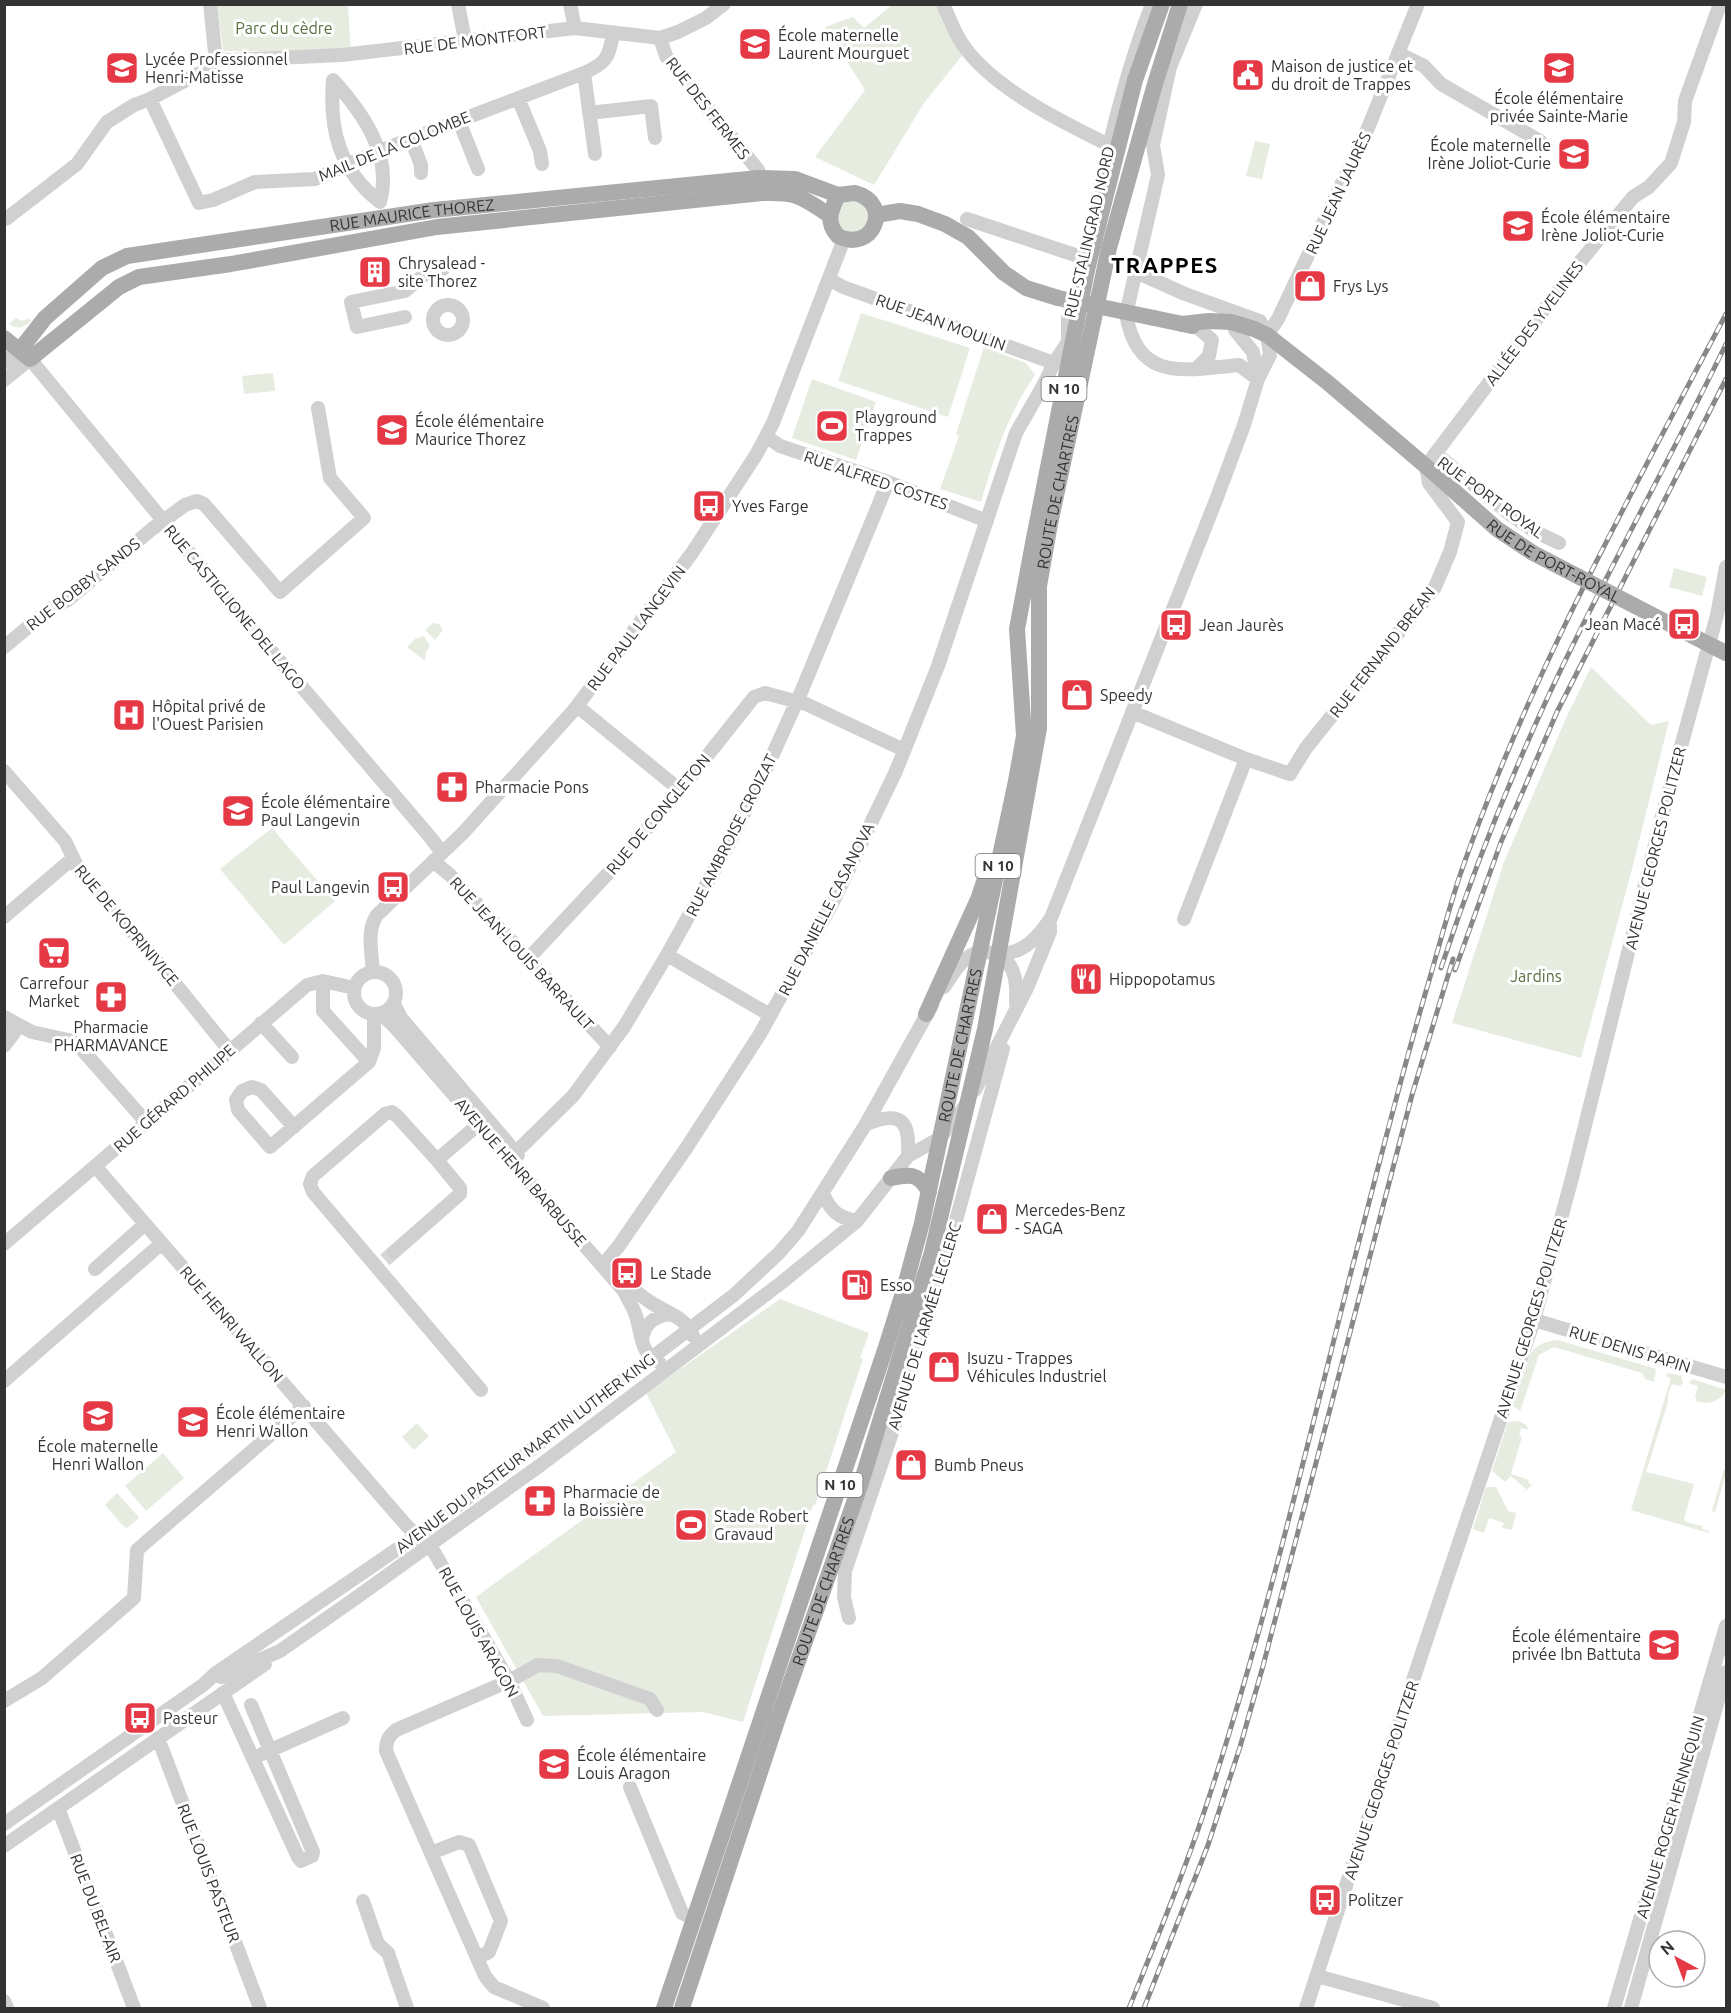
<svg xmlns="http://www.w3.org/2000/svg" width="1731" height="2013" font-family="Ubuntu,sans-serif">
<rect width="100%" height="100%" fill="#fff"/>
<path fill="#e6ecdf" d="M217 5H348L351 52 223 51Z
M892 5H937L965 52 924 103 874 185 815 157 865 90 825 27 853 17 864 28Z
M1255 141 1270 144 1262 179 1246 176Z
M859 201 869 212 868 223 856 233 841 229 836 210 843 202Z
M861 313 970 348 948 417 838 381Z
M16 318 22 321 30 318 31 321C22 328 19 330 9 324Z
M984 347 1026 363 1035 375C1008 413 994 458 981 502L940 489 959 436 956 434Z
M273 373 275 391 244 394 242 376Z
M812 379 876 402 856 460 792 438Z
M1674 568 1707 577 1702 596 1669 587Z
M433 623 439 624 443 630 435 640 425 630Z
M424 636 430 646 426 652 425 661 407 647 415 639Z
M1591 667 1651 725 1669 721 1632 869 1581 1058 1452 1023 1504 862 1567 716Z
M272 828 335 901 284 945 220 869Z
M780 1299 869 1333 860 1358 863 1359 815 1505H813L743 1722 702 1712 543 1716 476 1597 676 1452 646 1393Z
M1558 1340 1656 1369 1654 1382 1645 1379 1642 1373 1554 1347 1539 1355 1520 1411 1513 1406 1531 1353C1538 1344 1546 1341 1558 1340Z
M1669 1373 1681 1376 1683 1383 1680 1386 1672 1384 1668 1394V1402L1646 1472 1694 1484 1684 1519 1686 1522 1702 1526V1529L1709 1531V1533L1631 1510 1671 1378 1666 1376Z
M1693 1379 1726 1390C1720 1402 1708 1405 1695 1401L1697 1398 1695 1397 1698 1386 1689 1383Z
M1519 1421 1526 1425 1529 1430 1521 1428 1519 1436 1522 1437 1511 1474 1529 1480 1528 1483 1532 1485 1522 1494 1526 1489 1511 1476 1505 1482 1492 1471 1508 1422Z
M417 1423 429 1436 414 1450 402 1437Z
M163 1453 184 1478 146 1511 125 1486Z
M1724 1469H1726V1473L1715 1512 1712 1511Z
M1486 1487H1496L1508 1511 1516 1513 1512 1530 1502 1528 1504 1523 1489 1518 1484 1533 1473 1529Z
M117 1493 138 1516 139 1518 127 1528 124 1527 105 1505Z"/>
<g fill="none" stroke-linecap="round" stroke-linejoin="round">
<path stroke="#d6d6d6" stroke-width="14" stroke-dasharray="14 7" stroke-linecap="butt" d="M385 1260 394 1252"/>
<path stroke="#d0d0d0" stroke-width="14" d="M210 4 215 52 217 59
M458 4 465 40
M570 4 575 28
M943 4C949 17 954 31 961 42 990 87 1062 122 1109 145
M1196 4 1170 67 1153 145 1158 175 1126 314C1138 383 1184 370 1239 365L1258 379
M660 38 666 56 758 170V178
M1398 53 1424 66 1441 84 1540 141
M217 59 211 67 150 99 199 203 213 200 255 182 315 179 379 151 584 73C606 63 609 58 613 34
M217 59 230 60 342 55 575 28 660 38 678 32 706 18 724 4
M584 73 595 154
M333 80C363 113 393 155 380 202 339 170 329 129 333 80Z
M518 98 540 151 542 164
M589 113 651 106 655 138
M459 121 478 169
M411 139 421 165V173
M1100 187C1113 125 1129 63 1152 4
M6 219 77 164 107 122 134 105 150 99
M967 219 1084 258
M829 279 843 287 1054 363
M433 320a15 15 0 1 1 30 0a15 15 0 1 1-30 0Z
M405 317 357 327 351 302 405 291 424 275 431 270 443 269
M1235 330 1253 352 1258 379
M1267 335 1278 319 1368 128 1418 4
M4 362 20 350
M1197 368 1209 356 1212 340 1198 328
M4 380 30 359 35 365 249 625 431 838 442 853
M767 437 780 446 888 482 987 521
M1436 454 1511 515 1534 531 1559 543
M4 647 51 608 68 600 152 529 185 505 197 501 204 504 280 592 364 518 330 478 318 408
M577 706 680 790
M1132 712 1246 759 1290 774 1306 748 1435 587 1450 552 1458 522 1429 483 1426 466 1580 262 1633 197 1649 187 1671 163 1684 122 1685 101 1720 4
M4 771 65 841 79 870 147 949 229 1050
M433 861 450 875 610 1047
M4 917 72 859
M1184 919 1246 759
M1000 954C1016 968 1017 982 1016 1003
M667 955 770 1015
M528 959 614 867 680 790 754 697 765 693 806 704 904 750
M354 993a21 21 0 1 1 42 0a21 21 0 1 1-42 0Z
M373 972C372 953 366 931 377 915L463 833 574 710 692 553 756 455 773 423 844 239
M323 981V1011L369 1062
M944 987C953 974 963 954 981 952 987 951 993 954 1000 954 1025 953 1038 937 1051 918L1216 500 1244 425 1258 379 1270 355 1267 335 1260 321 1185 294 1136 272
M394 1004 401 1018 518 1155
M381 1014 393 1025 624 1291C627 1298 632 1305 635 1313 642 1331 639 1354 659 1362
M4 1017 32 1032 73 1041 78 1045 146 1122
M261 1023 292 1057
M4 1046 14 1033 10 1020
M975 1090 1027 988 1050 932V925
M479 1124 437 1160 397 1116 392 1112 385 1114 313 1176 310 1184 313 1192 481 1390
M866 1124C901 1110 910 1120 908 1156
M294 1127 261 1090 252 1087 242 1091 236 1100 238 1110 270 1147 369 1062 374 1048V1015
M516 1152 573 1096 624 1027 667 955 728 845 768 765 802 690 888 482
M95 1166 406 1525 434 1552 509 1681 527 1720
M823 1194C831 1211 838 1218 857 1221
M4 1244 307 985 323 981 354 988
M394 1252 460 1194V1188L437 1160
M602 1266 618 1247 687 1147 760 1034 833 902 896 771 938 666 1016 433 1044 384 1054 363 1068 342V318L1074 293
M95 1269 145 1224
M622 1277C630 1287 640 1295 650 1302 667 1313 686 1317 693 1336
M1534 1320 1726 1377
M642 1339C645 1323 654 1316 671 1314
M4 1381 162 1243
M849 1618 844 1597 845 1571 896 1421 954 1228 1003 1049
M221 1677 280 1651 353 1600 542 1464 781 1283 857 1221 908 1156 940 1138 965 1106
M223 1693 298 1857 301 1861 312 1856 313 1852 251 1705
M4 1701 42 1678 134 1598 137 1550 304 1406
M158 1738 260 2008
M262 1754 343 1718
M630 1787 682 1913 694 1919
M58 1808 134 2008
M4 1824 203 1685 216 1673 431 1526 734 1295 779 1253 798 1231 866 1124 932 1005
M4 1846 265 1664
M431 1853 459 1842 469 1845 501 1921 489 1952 477 1958
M363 1901 378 1944 388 1953 407 2008
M1317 1976 1433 2008
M4 2001 7 2008
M543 2008 494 1987 485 1976 386 1751C386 1741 388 1737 396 1730L509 1681 538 1665 557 1666 650 1699 657 1710
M1306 2008 1424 1647 1534 1320 1573 1174 1662 816 1717 615 1726 567
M1614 2008 1726 1626
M1631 2008 1726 1672"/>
<g stroke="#ababab" stroke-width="16">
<path d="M855 193C894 203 873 254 838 236 825 222 831 210 838 195Z"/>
<path d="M876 215 900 211 918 214 945 224 968 237 1004 273 1026 288 1058 298"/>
<path d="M1154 318 1192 326"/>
<path d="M1182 324 1209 321 1231 322 1254 329 1267 335 1327 382 1435 474"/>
<path d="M4 338 30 359 119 287 139 277 231 264 437 227 762 193C798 192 800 196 829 215"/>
<path id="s1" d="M20 350 45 318 102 268 127 256 434 210 758 178 795 179 838 195"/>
<path d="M1712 646 1726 653"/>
<path d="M926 1014 979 897 988 869"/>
<path d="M891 1178C910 1174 919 1173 929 1192"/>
<path id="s2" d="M664 2008 886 1347 903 1293 922 1223 1016 781 1024 736 1017 629 1034 538 1087 270 1135 80 1162 4"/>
<path id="s3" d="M682 2008 778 1718 861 1483 932 1252 985 1029 1039 728V586L1050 524 1109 248 1155 84 1180 4"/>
</g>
<g stroke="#888" stroke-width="5">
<path id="rail" d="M1441 968C1471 877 1506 788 1546 701 1602 580 1668 464 1726 344
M1455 970 1501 842 1557 712 1726 379
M1129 2008C1158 1936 1188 1863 1212 1788 1266 1621 1306 1450 1349 1280 1374 1184 1398 1087 1426 991 1437 954 1447 915 1459 878 1527 680 1629 498 1726 314
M1144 2008 1208 1845 1240 1747 1263 1666 1412 1095 1453 959"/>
</g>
<use href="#rail" stroke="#fff" stroke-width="3" stroke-dasharray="9" stroke-linecap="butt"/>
<g stroke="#ababab" stroke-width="16">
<path d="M1058 298 1154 318"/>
<path id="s4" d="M1435 474 1497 529 1533 553 1712 646"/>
</g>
</g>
<defs>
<g id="school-square" transform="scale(1.725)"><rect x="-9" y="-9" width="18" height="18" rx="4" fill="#e63946" stroke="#fff"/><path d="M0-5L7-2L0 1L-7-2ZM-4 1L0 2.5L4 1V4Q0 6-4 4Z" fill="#fff"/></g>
<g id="civic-square" transform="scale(1.725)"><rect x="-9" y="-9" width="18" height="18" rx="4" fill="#e63946" stroke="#fff"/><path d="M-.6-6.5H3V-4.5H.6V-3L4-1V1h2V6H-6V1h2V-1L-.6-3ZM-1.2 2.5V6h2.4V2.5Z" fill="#fff"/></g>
<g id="building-square" transform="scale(1.725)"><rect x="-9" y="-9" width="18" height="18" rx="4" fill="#e63946" stroke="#fff"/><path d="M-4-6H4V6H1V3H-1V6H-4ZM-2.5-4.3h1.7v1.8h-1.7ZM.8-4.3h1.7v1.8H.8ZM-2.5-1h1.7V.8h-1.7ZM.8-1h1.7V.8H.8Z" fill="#fff"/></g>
<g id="shop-square" transform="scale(1.725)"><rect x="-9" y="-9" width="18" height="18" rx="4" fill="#e63946" stroke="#fff"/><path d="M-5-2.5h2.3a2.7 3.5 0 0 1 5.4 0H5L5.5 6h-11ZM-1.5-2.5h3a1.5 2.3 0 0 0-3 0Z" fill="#fff"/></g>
<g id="stadium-square" transform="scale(1.725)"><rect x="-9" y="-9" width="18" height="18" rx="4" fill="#e63946" stroke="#fff"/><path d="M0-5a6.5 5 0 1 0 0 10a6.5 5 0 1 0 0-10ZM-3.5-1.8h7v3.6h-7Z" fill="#fff"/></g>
<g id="bus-square" transform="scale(1.725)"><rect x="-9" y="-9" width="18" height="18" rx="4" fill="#e63946" stroke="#fff"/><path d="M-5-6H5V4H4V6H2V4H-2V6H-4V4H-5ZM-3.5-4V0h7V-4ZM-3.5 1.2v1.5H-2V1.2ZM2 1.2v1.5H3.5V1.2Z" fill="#fff"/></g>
<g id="hospital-square" transform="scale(1.725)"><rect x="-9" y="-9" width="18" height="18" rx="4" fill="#e63946" stroke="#fff"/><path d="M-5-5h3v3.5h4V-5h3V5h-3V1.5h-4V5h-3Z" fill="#fff"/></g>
<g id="pharmacy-square" transform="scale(1.725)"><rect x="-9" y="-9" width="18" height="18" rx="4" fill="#e63946" stroke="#fff"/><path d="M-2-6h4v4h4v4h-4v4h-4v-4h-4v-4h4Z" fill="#fff"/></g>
<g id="supermarket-square" transform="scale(1.725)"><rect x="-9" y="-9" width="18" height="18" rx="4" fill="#e63946" stroke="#fff"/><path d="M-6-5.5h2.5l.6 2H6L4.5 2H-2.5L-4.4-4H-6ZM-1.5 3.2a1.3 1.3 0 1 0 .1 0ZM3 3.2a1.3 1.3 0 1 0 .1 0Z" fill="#fff"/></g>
<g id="restaurant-square" transform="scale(1.725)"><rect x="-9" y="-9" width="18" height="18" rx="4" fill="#e63946" stroke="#fff"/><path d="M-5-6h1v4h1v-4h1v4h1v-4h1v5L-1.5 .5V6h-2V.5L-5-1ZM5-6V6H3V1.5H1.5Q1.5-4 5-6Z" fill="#fff"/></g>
<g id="fuel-square" transform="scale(1.725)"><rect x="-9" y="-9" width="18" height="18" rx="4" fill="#e63946" stroke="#fff"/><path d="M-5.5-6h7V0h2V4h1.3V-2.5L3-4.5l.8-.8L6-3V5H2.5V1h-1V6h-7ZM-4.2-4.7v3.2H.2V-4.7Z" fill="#fff"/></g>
</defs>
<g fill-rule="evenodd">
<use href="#school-square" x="755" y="44"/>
<use href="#school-square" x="122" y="68"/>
<use href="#school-square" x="1559" y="68"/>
<use href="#civic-square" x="1248" y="75"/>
<use href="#school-square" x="1574" y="154"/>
<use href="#school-square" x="1518" y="226"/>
<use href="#building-square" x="375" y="272"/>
<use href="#shop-square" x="1310" y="286"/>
<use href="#stadium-square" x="832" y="426"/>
<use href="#school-square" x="392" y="430"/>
<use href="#bus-square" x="709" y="506"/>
<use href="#bus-square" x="1684" y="624"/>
<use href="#bus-square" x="1176" y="625"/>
<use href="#shop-square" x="1077" y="695"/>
<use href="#hospital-square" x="129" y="715"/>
<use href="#pharmacy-square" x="452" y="787"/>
<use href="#school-square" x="238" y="811"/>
<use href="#bus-square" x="393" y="887"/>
<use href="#supermarket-square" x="54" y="953"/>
<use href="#restaurant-square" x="1086" y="979"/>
<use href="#pharmacy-square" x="111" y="997"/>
<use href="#shop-square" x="992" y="1219"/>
<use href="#bus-square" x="627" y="1273"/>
<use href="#fuel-square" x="857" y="1285"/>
<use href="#shop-square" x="944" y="1367"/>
<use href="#school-square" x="98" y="1416"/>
<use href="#school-square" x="193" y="1422"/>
<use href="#shop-square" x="911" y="1465"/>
<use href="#pharmacy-square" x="540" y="1501"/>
<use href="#stadium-square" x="691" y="1525"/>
<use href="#school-square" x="1664" y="1645"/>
<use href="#bus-square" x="140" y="1718"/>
<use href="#school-square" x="554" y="1764"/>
<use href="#bus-square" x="1325" y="1900"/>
</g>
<g text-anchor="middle" stroke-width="6" stroke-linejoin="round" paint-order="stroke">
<g fill="#fff" stroke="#707070" stroke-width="1.5">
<rect x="1041.5" y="377" width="45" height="24" rx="4.5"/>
<rect x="975.5" y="854" width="45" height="24" rx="4.5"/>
<rect x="817.5" y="1473" width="45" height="24" rx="4.5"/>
</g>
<g font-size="15" font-weight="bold" fill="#333">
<text x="1064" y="394">N 10</text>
<text x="998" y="871">N 10</text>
<text x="840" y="1490">N 10</text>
</g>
<g font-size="16" fill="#56703f" stroke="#fff">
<text x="284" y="34">Parc du cèdre</text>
<text x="1536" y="982">Jardins</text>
</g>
<g font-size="16" fill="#333" stroke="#fff" text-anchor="start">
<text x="778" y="41">École maternelle<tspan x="778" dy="18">Laurent Mourguet</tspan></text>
<text x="145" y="65">Lycée Professionnel<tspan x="145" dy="18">Henri-Matisse</tspan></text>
<text x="1271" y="72">Maison de justice et<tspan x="1271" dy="18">du droit de Trappes</tspan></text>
<text x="1559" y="104" text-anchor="middle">École élémentaire<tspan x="1559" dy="18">privée Sainte-Marie</tspan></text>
<text x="1551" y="151" text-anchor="end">École maternelle<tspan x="1551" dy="18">Irène Joliot-Curie</tspan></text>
<text x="1541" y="223">École élémentaire<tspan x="1541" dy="18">Irène Joliot-Curie</tspan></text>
<text x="398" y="269">Chrysalead -<tspan x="398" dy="18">site Thorez</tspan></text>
<text x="1333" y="292">Frys Lys</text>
<text x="855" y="423">Playground<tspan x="855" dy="18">Trappes</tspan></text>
<text x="415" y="427">École élémentaire<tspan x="415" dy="18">Maurice Thorez</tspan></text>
<text x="732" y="512">Yves Farge</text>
<text x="1661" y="630" text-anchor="end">Jean Macé</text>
<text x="1199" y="631">Jean Jaurès</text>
<text x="1100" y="701">Speedy</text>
<text x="152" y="712">Hôpital privé de<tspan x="152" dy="18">l'Ouest Parisien</tspan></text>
<text x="475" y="793">Pharmacie Pons</text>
<text x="261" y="808">École élémentaire<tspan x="261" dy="18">Paul Langevin</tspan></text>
<text x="370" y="893" text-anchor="end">Paul Langevin</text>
<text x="1109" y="985">Hippopotamus</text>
<text x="54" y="989" text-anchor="middle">Carrefour<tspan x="54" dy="18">Market</tspan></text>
<text x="111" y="1033" text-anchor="middle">Pharmacie<tspan x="111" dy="18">PHARMAVANCE</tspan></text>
<text x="1015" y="1216">Mercedes-Benz<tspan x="1015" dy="18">- SAGA</tspan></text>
<text x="650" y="1279">Le Stade</text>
<text x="880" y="1291">Esso</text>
<text x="967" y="1364">Isuzu - Trappes<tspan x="967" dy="18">Véhicules Industriel</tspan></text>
<text x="216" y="1419">École élémentaire<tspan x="216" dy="18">Henri Wallon</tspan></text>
<text x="98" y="1452" text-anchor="middle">École maternelle<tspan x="98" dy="18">Henri Wallon</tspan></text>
<text x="934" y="1471">Bumb Pneus</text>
<text x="563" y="1498">Pharmacie de<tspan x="563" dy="18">la Boissière</tspan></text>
<text x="714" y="1522">Stade Robert<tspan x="714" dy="18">Gravaud</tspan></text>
<text x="1641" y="1642" text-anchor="end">École élémentaire<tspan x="1641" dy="18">privée Ibn Battuta</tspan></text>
<text x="163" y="1724">Pasteur</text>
<text x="577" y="1761">École élémentaire<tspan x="577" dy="18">Louis Aragon</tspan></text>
<text x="1348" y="1906">Politzer</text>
</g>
<g font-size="16" fill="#333" stroke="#fff">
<text transform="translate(475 40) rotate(-7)" y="6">RUE DE MONTFORT</text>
<text transform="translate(708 108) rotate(52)" y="6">RUE DES FERMES</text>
<text transform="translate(394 146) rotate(-22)" y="6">MAIL DE LA COLOMBE</text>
<text transform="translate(1338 193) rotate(-65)" y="6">RUE JEAN JAURÈS</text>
<text dy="6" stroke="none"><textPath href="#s1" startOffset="432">RUE MAURICE THOREZ</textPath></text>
<text transform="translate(1089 232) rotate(-77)" y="6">RUE STALINGRAD NORD</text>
<text transform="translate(941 322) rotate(20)" y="6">RUE JEAN MOULIN</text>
<text transform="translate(1534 323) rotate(-53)" y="6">ALLÉE DES YVELINES</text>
<text transform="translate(876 480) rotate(19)" y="6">RUE ALFRED COSTES</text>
<text dy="6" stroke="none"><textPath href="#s3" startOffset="1569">ROUTE DE CHARTRES</textPath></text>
<text transform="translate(1491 497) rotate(36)" y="6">RUE PORT ROYAL</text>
<text dy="6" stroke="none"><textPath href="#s4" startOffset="148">RUE DE PORT-ROYAL</textPath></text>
<text transform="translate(83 584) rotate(-38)" y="6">RUE BOBBY SANDS</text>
<text transform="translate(235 607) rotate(50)" y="6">RUE CASTIGLIONE DEL LAGO</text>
<text transform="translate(636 628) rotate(-53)" y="6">RUE PAUL LANGEVIN</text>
<text transform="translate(1382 652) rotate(-52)" y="6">RUE FERNAND BREAN</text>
<text transform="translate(658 814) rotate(-50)" y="6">RUE DE CONGLETON</text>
<text transform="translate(731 835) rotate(-63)" y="6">RUE AMBROISE CROIZAT</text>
<text transform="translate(1655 848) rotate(-76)" y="6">AVENUE GEORGES POLITZER</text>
<text transform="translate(826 909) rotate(-63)" y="6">RUE DANIELLE CASANOVA</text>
<text transform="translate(127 925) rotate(50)" y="6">RUE DE KOPRINIVICE</text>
<text transform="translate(522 953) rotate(47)" y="6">RUE JEAN-LOUIS BARRAULT</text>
<text dy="6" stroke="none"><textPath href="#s2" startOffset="1008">ROUTE DE CHARTRES</textPath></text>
<text transform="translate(174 1098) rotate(-41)" y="6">RUE GÉRARD PHILIPE</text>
<text transform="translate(521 1172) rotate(49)" y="6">AVENUE HENRI BARBUSSE</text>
<text transform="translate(1531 1318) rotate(-73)" y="6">AVENUE GEORGES POLITZER</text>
<text transform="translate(232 1324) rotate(49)" y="6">RUE HENRI WALLON</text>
<text transform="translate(924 1326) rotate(-73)" y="6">AVENUE DE L'ARMÉE LECLERC</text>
<text transform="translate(1630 1349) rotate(17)" y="6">RUE DENIS PAPIN</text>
<text transform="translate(525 1453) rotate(-37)" y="6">AVENUE DU PASTEUR MARTIN LUTHER KING</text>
<text dy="6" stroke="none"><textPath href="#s3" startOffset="440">ROUTE DE CHARTRES</textPath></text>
<text transform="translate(479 1632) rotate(61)" y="6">RUE LOUIS ARAGON</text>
<text transform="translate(1381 1780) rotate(-72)" y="6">AVENUE GEORGES POLITZER</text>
<text transform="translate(1670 1817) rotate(-74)" y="6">AVENUE ROGER HENNEQUIN</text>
<text transform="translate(209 1873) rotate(69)" y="6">RUE LOUIS PASTEUR</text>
<text transform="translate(96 1908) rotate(69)" y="6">RUE DU BEL-AIR</text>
</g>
<g font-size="22" font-weight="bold" letter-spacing="1.5" fill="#000" stroke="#fff">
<text x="1165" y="273">TRAPPES</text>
</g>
</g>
<rect width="1731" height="2013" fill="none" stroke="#333333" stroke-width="12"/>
<g transform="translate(1677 1959) rotate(319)"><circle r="28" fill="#ffffff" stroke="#adadad" stroke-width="1.5"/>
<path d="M0-4.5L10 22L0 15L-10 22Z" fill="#e63946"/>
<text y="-9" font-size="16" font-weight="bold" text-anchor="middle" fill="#333333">N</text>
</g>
</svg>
